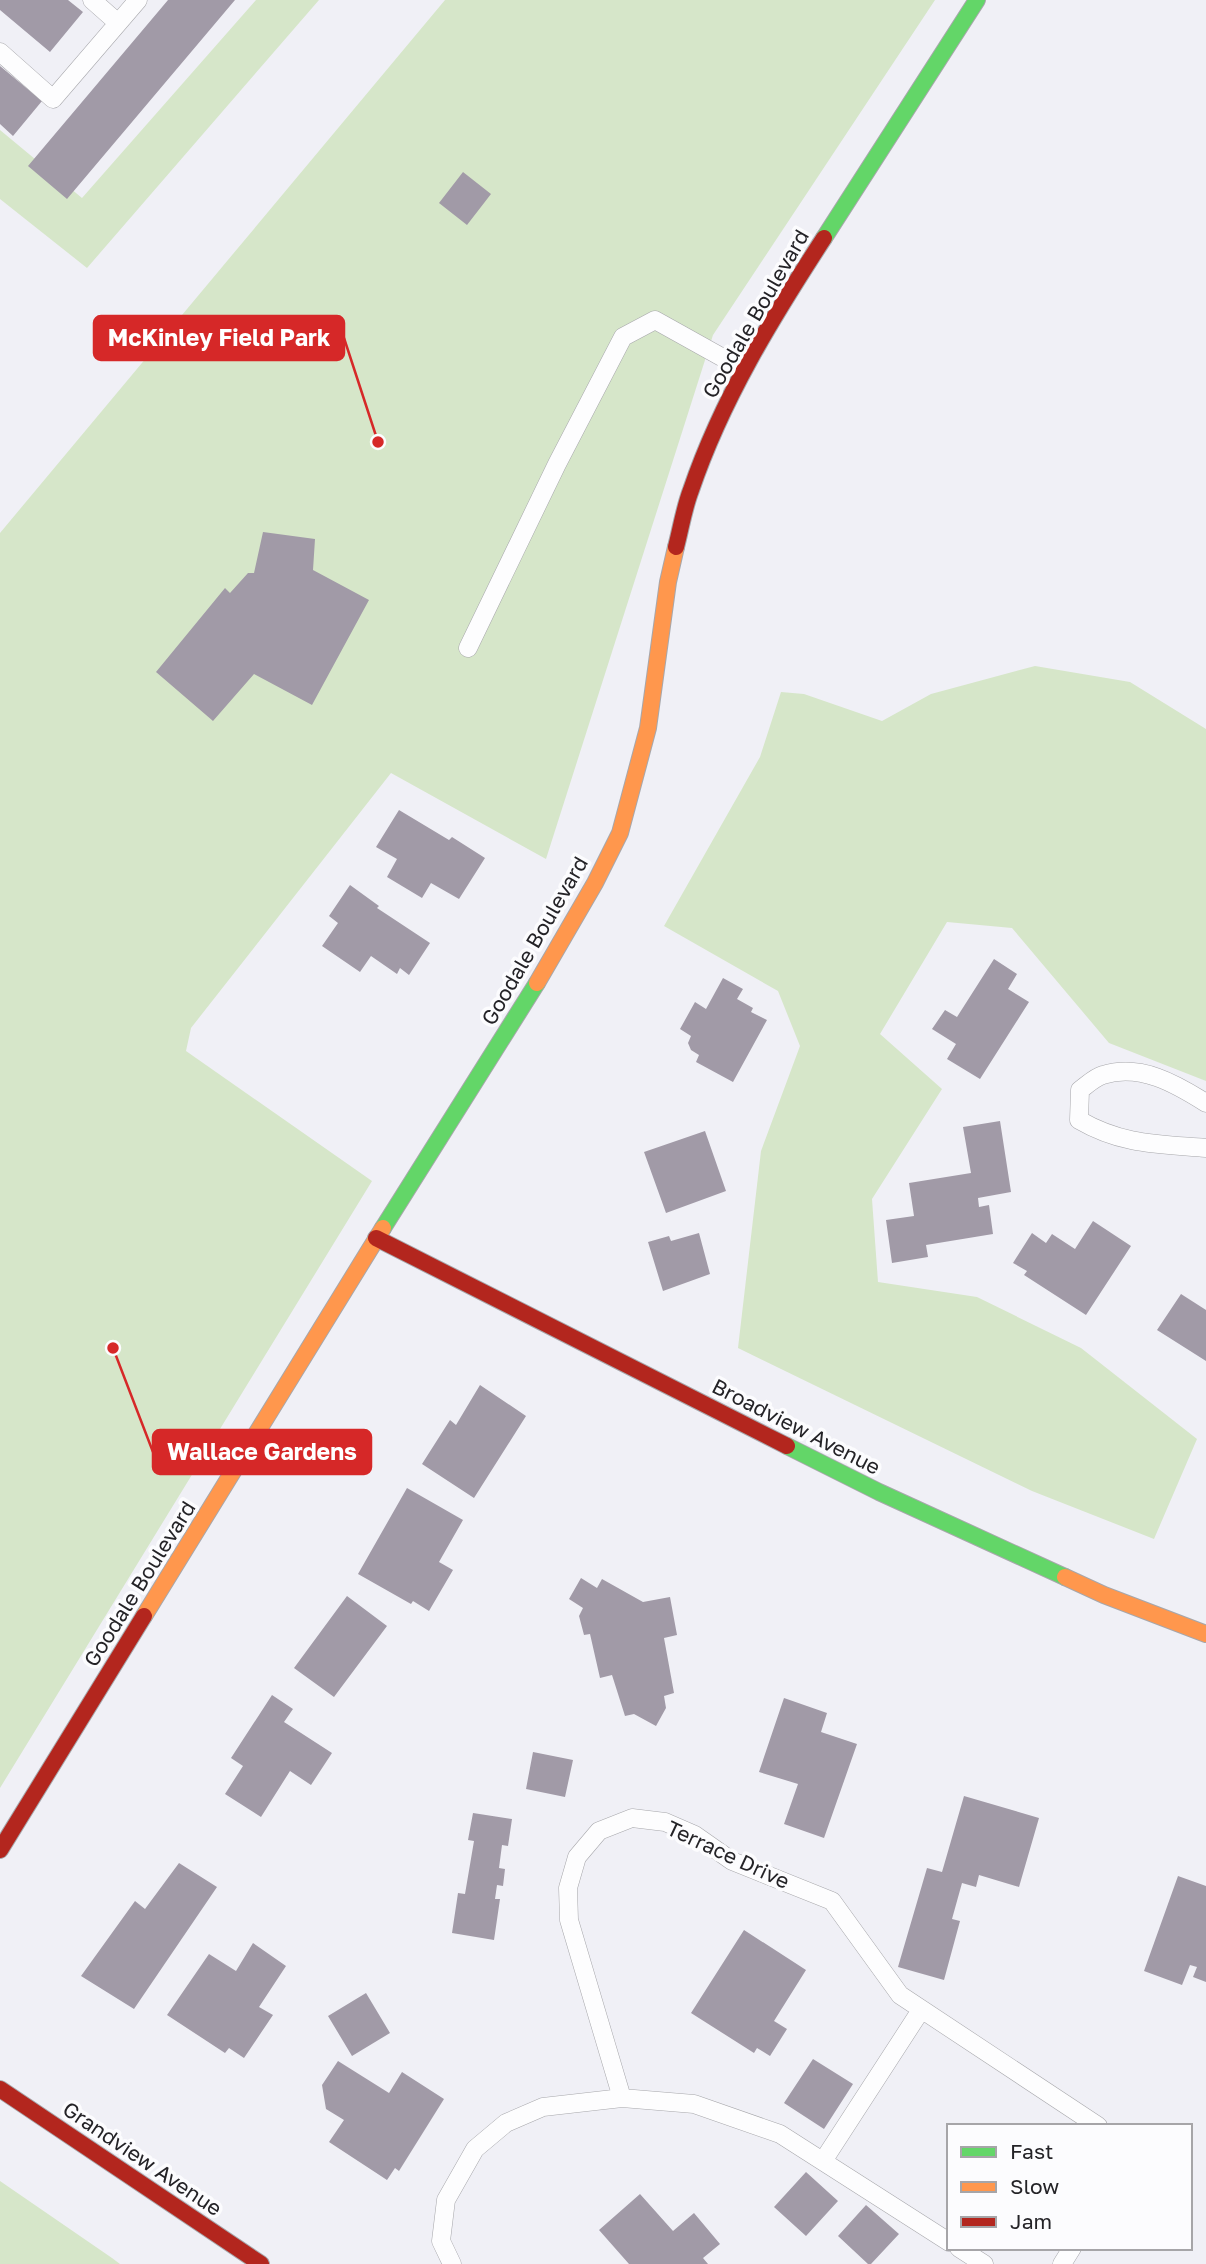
<svg xmlns="http://www.w3.org/2000/svg" width="1206" height="2264" font-family="'Golos Text',sans-serif">
<rect width="100%" height="100%" fill="#f0f0f6"/>
<path fill="#d6e6c9" d="M256 0H319L87 268 0 199V130L82 198Z
M445 0H935L713 335 546 859 391 773 191 1028 186 1051 372 1181 0 1788V533Z
M1035 666 1130 682 1206 729V1081L1109 1043 1012 928 947 922 880 1034 942 1089 872 1199 878 1282 977 1297 1081 1348 1197 1439 1154 1539 1032 1491 738 1348 761 1151 800 1046 778 991 664 926 760 757 781 692 804 694 882 721 931 694Z
M0 2181 112 2258 120 2264H0Z"/>
<path fill="#a19aa7" d="M0 0H68L83 12 50 52 0 10Z
M168 0H235L67 199 28 166Z
M0 66 42 101 13 136 0 124Z
M463 172 491 194 467 225 439 203Z
M263 532 315 539 313 570 369 600 312 705 254 674 213 721 156 672 225 588 230 593 248 573H254Z
M399 810 449 840 452 837 485 858 459 899 431 883 422 898 387 877 397 859 376 847Z
M350 885 379 906 377 908 430 943 409 975 400 968 397 974 371 956 360 972 322 946 338 923 329 916Z
M994 959 1017 974 1008 989 1029 1002 980 1079 947 1059 956 1044 932 1029 945 1010 957 1017Z
M723 978 743 989 737 999 753 1008 751 1012 767 1020 733 1082 696 1062 699 1055 691 1050 688 1043 691 1036 680 1029 695 1002 706 1009Z
M1000 1121 1011 1192 978 1198 979 1207 989 1205 993 1234 926 1245 928 1257 892 1263 886 1220 914 1216 909 1183 971 1173 963 1127Z
M705 1131 726 1191 666 1213 644 1152Z
M1093 1221 1131 1246 1086 1315 1024 1275 1027 1271 1013 1263 1032 1233 1046 1243 1052 1234 1075 1249Z
M699 1233 710 1274 663 1291 648 1242 669 1236 671 1241Z
M1181 1294 1206 1310V1361L1157 1330Z
M480 1385 526 1416 474 1498 422 1464 450 1420 456 1425Z
M407 1488 463 1520 439 1562 453 1570 429 1611 413 1601 411 1604 358 1574Z
M581 1578 597 1588 602 1579 643 1602 670 1597 677 1635 664 1638 674 1693 664 1696 666 1708 656 1726 634 1714 625 1716 612 1675 600 1678 590 1634 584 1635 579 1616 583 1608 569 1599Z
M347 1596 387 1626 334 1697 294 1668Z
M272 1695 293 1709 284 1722 332 1753 311 1785 290 1771 261 1817 225 1794 243 1766 231 1758Z
M784 1698 827 1713 821 1732 857 1744 824 1838 784 1824 798 1784 759 1772Z
M533 1752 573 1760 565 1797 526 1789Z
M964 1796 1039 1818 1019 1887 979 1875 976 1887 962 1883 952 1919 960 1921 944 1980 898 1967 927 1868 942 1872Z
M473 1813 512 1819 508 1846 502 1845 499 1868 505 1869 503 1886 497 1885 495 1899H500L494 1940 452 1933 458 1893 465 1894 474 1841 468 1840Z
M179 1863 217 1887 134 2009 81 1976 135 1901 145 1909Z
M1178 1876 1206 1886V1982L1193 1977 1197 1967 1190 1965 1182 1985 1144 1971Z
M744 1930 806 1970 774 2021 787 2029 770 2056 757 2048 754 2053 691 2013Z
M253 1943 286 1966 259 2007 273 2015 244 2058 229 2048 225 2053 167 2015 209 1954 236 1971Z
M366 1993 390 2033 352 2056 328 2016Z
M813 2059 853 2084 824 2129 784 2103Z
M338 2061 389 2093 402 2072 444 2099 399 2171 395 2168 387 2180 329 2142 344 2120 326 2109 322 2085Z
M806 2172 838 2201 806 2236 774 2207Z
M640 2194 673 2231 694 2213 720 2244 703 2258 708 2264H629L599 2230Z
M866 2205 899 2234 871 2264H868L838 2236Z"/>
<g fill="none" stroke-linecap="round" stroke-linejoin="round">
<g stroke="#a7a7ab" stroke-width="19">
<path id="lane" d="M92 0 118 23
M0 52 53 99 138 0
M468 648 557 464 623 337 655 320 743 369
M1206 1103C1176 1084 1140 1063 1103 1075 1095 1077 1087 1085 1080 1090L1079 1120C1122 1145 1158 1144 1206 1148
M622 2098 569 1920 568 1888 577 1857 599 1831 632 1818 665 1822 695 1835 732 1861 832 1901 900 1995 1098 2126
M823 2161 921 2010
M959 2248 984 2264
M452 2264 441 2241 446 2200 475 2149 506 2123 543 2107 622 2098 694 2104 780 2134 949 2242
M1062 2264 1072 2248"/>
</g>
<g stroke="#a7a7ab" stroke-width="18">
<path id="fast" d="M824 238 977 0
M383 1228 537 983
M787 1446 879 1492 1065 1577"/>
</g>
<g stroke="#a7a7ab" stroke-width="18">
<path id="slow" d="M537 983 595 883 620 833 648 728 668 582 676 547
M1065 1577 1104 1595 1206 1634
M144 1616 383 1228"/>
</g>
<g stroke="#a7a7ab" stroke-width="18">
<path id="jam" d="M676 547C681 528 684 508 691 490 722 399 772 318 824 238
M376 1238 787 1446
M0 1850 144 1616
M0 2089 261 2264"/>
</g>
<use href="#lane" stroke="#fdfdfe" stroke-width="18"/>
<use href="#fast" stroke="#63d668" stroke-width="16"/>
<use href="#slow" stroke="#ff974d" stroke-width="16"/>
<use href="#jam" stroke="#b3261e" stroke-width="16"/>
</g>
<g text-anchor="middle" stroke-width="7" stroke-linejoin="round" paint-order="stroke">
<g font-size="21" fill="#242327" stroke="#fcfcfe">
<text transform="translate(756 314) rotate(-60)" y="7">Goodale Boulevard</text>
<text transform="translate(535 941) rotate(-60)" y="7">Goodale Boulevard</text>
<text transform="translate(796 1427) rotate(27)" y="7">Broadview Avenue</text>
<text transform="translate(140 1584) rotate(-58)" y="7">Goodale Boulevard</text>
<text transform="translate(728 1855) rotate(25)" y="7">Terrace Drive</text>
<text transform="translate(142 2159) rotate(34)" y="7">Grandview Avenue</text>
</g>
</g>
<path fill="none" stroke="#d62828" stroke-width="2.5" d="M378 442L344 338M113 1348L153 1452"/>
<g fill="#d62828" stroke="#fcfcfe" stroke-width="2.5">
<circle cx="378" cy="442" r="7"/>
<circle cx="113" cy="1348" r="7"/>
</g>
<g fill="#d62828" stroke="#d62828" stroke-width="2.5">
<rect x="94" y="316" width="250" height="44" rx="7"/>
<rect x="153" y="1430" width="218" height="44" rx="7"/>
</g>
<g font-size="23" text-anchor="middle" font-weight="bold" fill="#fff">
<text x="219" y="346">McKinley Field Park</text>
<text x="262" y="1460">Wallace Gardens</text>
</g>
<rect x="947" y="2124" width="245" height="126" fill="#fcfcfe" stroke="#a6a5a8" stroke-width="2"/>
<rect x="961" y="2147" width="35" height="10" fill="#63d668" stroke="#a6a5a8" stroke-width="2"/>
<text x="1010" y="2159" font-size="21" fill="#242327">Fast</text>
<rect x="961" y="2182" width="35" height="10" fill="#ff974d" stroke="#a6a5a8" stroke-width="2"/>
<text x="1010" y="2194" font-size="21" fill="#242327">Slow</text>
<rect x="961" y="2217" width="35" height="10" fill="#b3261e" stroke="#a6a5a8" stroke-width="2"/>
<text x="1010" y="2229" font-size="21" fill="#242327">Jam</text>
</svg>
